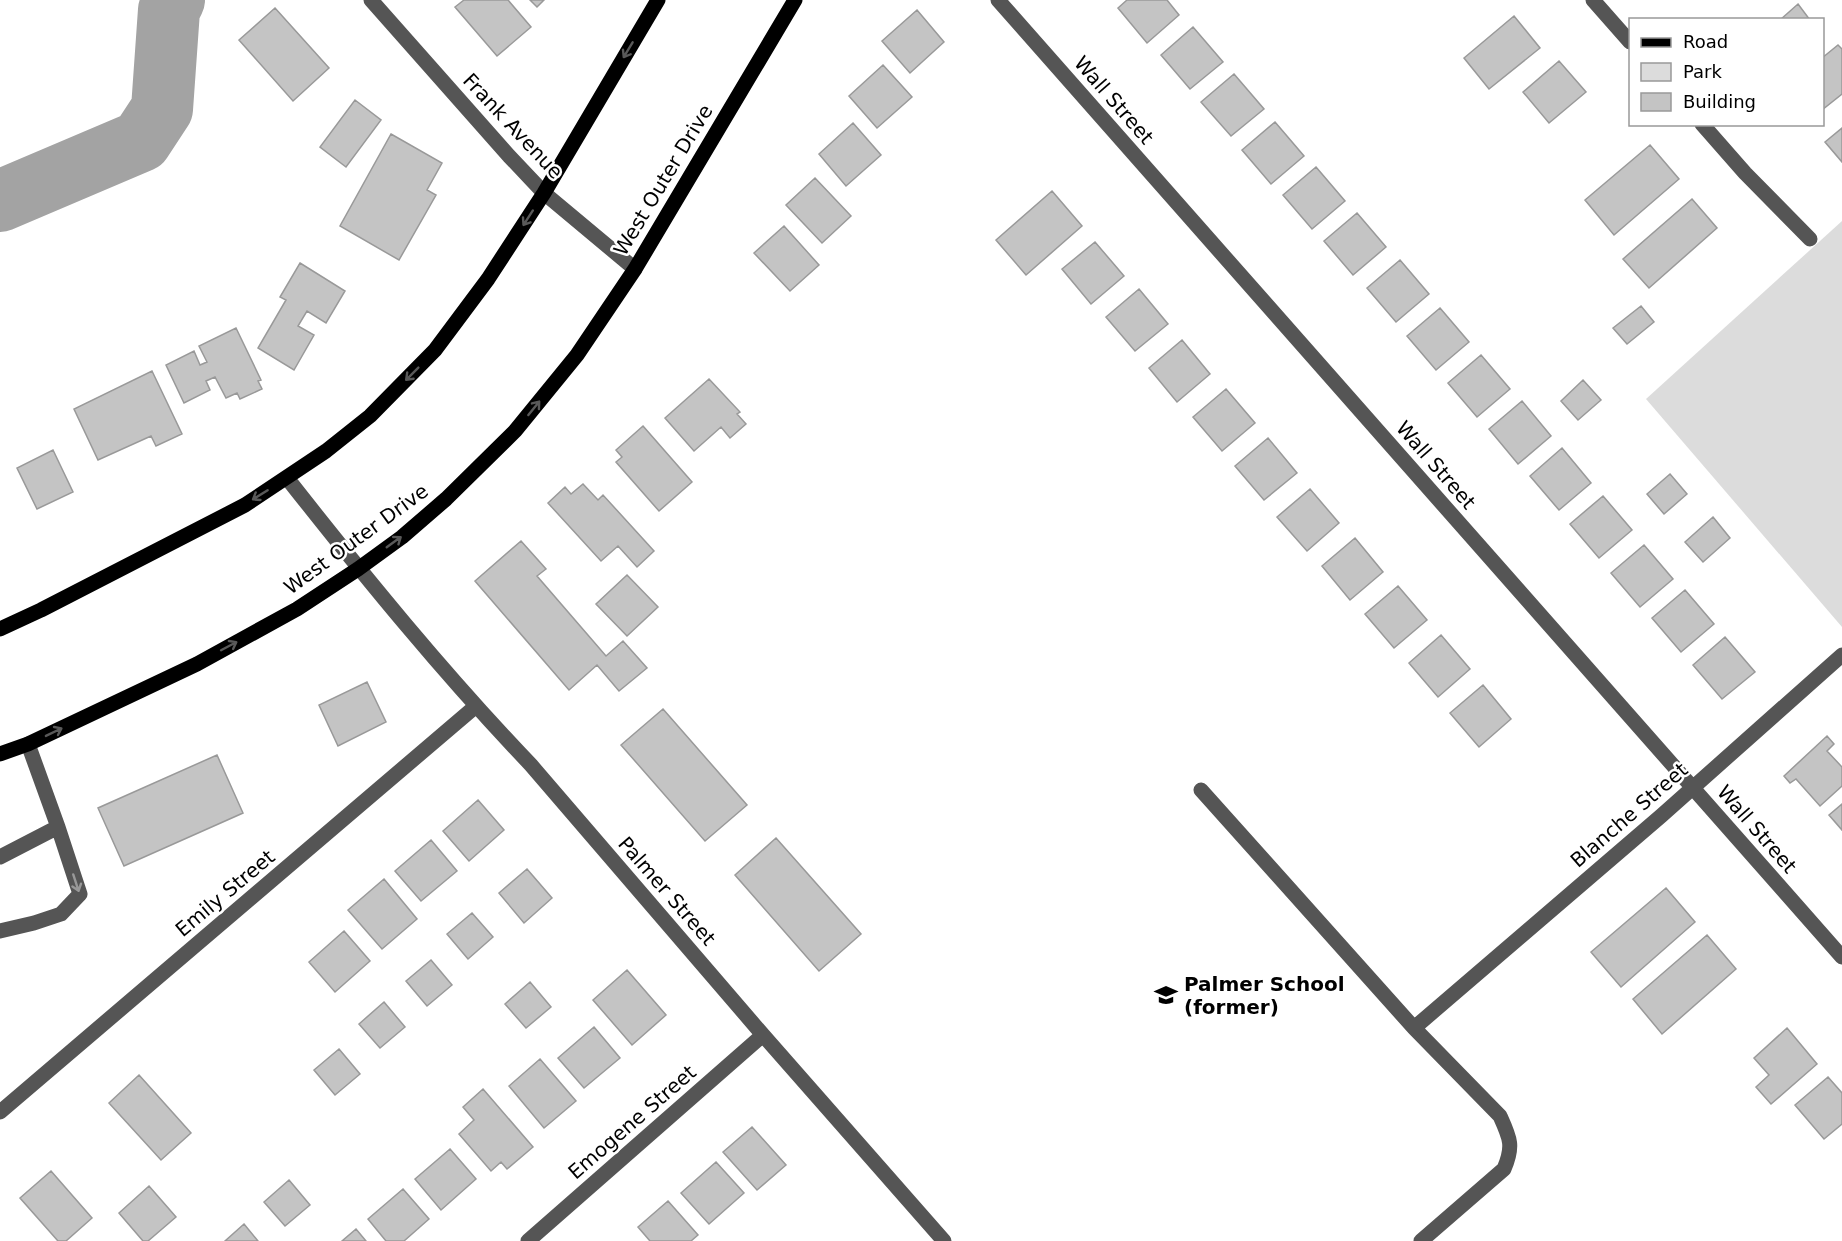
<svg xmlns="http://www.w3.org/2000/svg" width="1842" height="1241" font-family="'DejaVu Sans',sans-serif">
<rect width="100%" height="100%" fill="#fff"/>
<path fill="#dcdcdc" d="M1842 221V627L1646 399Z"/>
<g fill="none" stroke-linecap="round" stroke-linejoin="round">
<path stroke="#a3a3a3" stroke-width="62" d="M0 201 141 141 162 109 169 10 174 0"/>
</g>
<path fill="#c4c4c4" stroke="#999" stroke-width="1.5" d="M464 0H508L531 27 497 56 455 7Z
M530 0H544L537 7Z
M1127 0H1167L1179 15 1147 43 1118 8Z
M1798 4 1810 20H1780Z
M275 8 329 68 293 101 239 40Z
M917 10 944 42 910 73 882 41Z
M1514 16 1540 48 1489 89 1464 58Z
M1193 27 1223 62 1190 89 1161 55Z
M1838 45 1842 49V94L1822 110V58Z
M1559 61 1586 92 1549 123 1523 92Z
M883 65 912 97 877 128 849 96Z
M1234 74 1264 109 1231 136 1201 102Z
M355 100 381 120 346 167 320 147Z
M1275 122 1304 156 1271 184 1242 150Z
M853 123 881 155 846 186 819 154Z
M1842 128V162L1825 142Z
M391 134 442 163 427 190 436 195 399 260 340 226Z
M1650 145 1679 179 1614 235 1585 200Z
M1316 167 1345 201 1312 229 1283 195Z
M815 178 851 216 822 243 786 205Z
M1052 191 1082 226 1026 275 996 240Z
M1692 199 1717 228 1649 288 1623 259Z
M1357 213 1386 247 1353 275 1324 241Z
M784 226 819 265 790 291 754 253Z
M1095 242 1124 276 1091 304 1062 269Z
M1400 260 1429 294 1396 322 1367 288Z
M300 263 345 291 326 323 307 311 298 326 314 335 294 370 258 348 286 300 280 297Z
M1139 289 1168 324 1135 351 1106 317Z
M1641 306 1654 322 1627 344 1613 328Z
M1440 308 1469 342 1436 370 1407 336Z
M236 328 261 380 258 381 262 389 240 399 237 393 226 398 215 377 206 381 210 390 184 403 166 365 194 351 200 365 207 362 199 346Z
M1182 340 1210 374 1177 402 1149 368Z
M1481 355 1510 389 1477 417 1448 383Z
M152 371 182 434 156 446 151 436 98 460 74 409Z
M709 379 740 412 737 414 746 424 730 438 721 427 694 451 665 418Z
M1583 380 1601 400 1578 420 1561 401Z
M1226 389 1255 423 1222 451 1193 417Z
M1522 401 1551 436 1518 464 1489 429Z
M643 426 692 482 659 511 616 462 622 457 616 450Z
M1268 438 1297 473 1264 500 1235 466Z
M1562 448 1591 483 1559 510 1530 476Z
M53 450 73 492 37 509 17 468Z
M1670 474 1687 494 1664 514 1647 494Z
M583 484 598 500 603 495 654 551 637 567 618 546 601 561 548 503 565 487 571 494Z
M1310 489 1339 523 1307 551 1277 517Z
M1603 496 1632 530 1599 558 1570 524Z
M1713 517 1730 538 1703 562 1685 542Z
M1355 538 1383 572 1350 600 1322 566Z
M521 541 546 569 537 576 606 656 623 641 647 668 619 691 597 665 569 690 475 581Z
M1644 545 1673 579 1640 607 1611 573Z
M627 575 658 607 627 636 596 604Z
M1398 586 1427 620 1394 648 1365 614Z
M1685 590 1714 624 1681 652 1652 618Z
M1441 635 1470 669 1438 697 1409 663Z
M1725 637 1755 672 1722 699 1693 665Z
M367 682 386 722 338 746 319 705Z
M1483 685 1511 719 1479 747 1450 713Z
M663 709 747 805 705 841 621 745Z
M1827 736 1834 744 1827 751 1842 767V786L1820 806 1796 779 1790 783 1784 776Z
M217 755 243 813 124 866 98 808Z
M478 800 504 830 469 861 443 831Z
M1842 804V830L1829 815Z
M776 838 861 934 819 971 735 875Z
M431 840 457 871 421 901 395 871Z
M527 869 552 898 524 923 499 893Z
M384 879 417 919 382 949 348 910Z
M1666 888 1695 922 1621 987 1591 952Z
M472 913 493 937 468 959 447 934Z
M344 931 370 961 335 992 309 962Z
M1707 935 1736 969 1662 1034 1633 999Z
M431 960 452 985 427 1006 406 981Z
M627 970 666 1015 632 1045 593 1000Z
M530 982 551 1007 526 1028 505 1004Z
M384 1002 405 1027 380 1048 359 1024Z
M594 1027 620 1058 584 1088 558 1058Z
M1787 1028 1817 1064 1771 1104 1756 1087 1769 1075 1754 1058Z
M339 1049 360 1074 335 1095 314 1070Z
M540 1059 576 1101 544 1128 509 1086Z
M139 1075 191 1133 161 1160 109 1103Z
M1828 1077 1842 1093V1124L1824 1139 1795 1105Z
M483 1089 533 1147 507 1169 501 1162 491 1171 459 1134 474 1120 463 1107Z
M752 1127 786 1165 757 1190 723 1152Z
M450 1149 476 1179 441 1210 415 1179Z
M716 1162 744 1193 709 1224 681 1193Z
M51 1171 92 1218 66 1241H58L20 1198Z
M289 1180 310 1205 285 1226 264 1202Z
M149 1186 176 1217 148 1241H143L119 1213Z
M403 1189 429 1219 404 1241H386L368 1219Z
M668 1201 698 1235 691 1241H650L638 1227Z
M244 1224 258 1241H225Z
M356 1229 366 1241H342Z"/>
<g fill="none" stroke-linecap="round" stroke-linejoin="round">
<path stroke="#555" stroke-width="15" d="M371 0 509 156 544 193 635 269
M998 0 1842 957
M1593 0 1630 42
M1702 124 1745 173 1810 239
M287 478C365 577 444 674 531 765L763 1035 944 1241
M1201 790 1414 1028
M0 857 58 827 28 744
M0 931 34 923 61 914 80 894 58 827
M0 1112 476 706
M528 1241 763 1035
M1421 1241 1504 1169C1514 1146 1510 1138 1500 1116L1414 1028 1661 816 1842 655"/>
<path stroke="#000" stroke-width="15" d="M0 629 41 610 245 505 326 451 370 416 435 350 488 279 544 193 658 0
M0 754 28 744 197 664 297 609 358 569 402 537 446 499 515 431 577 355 635 269 795 0"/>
</g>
<defs><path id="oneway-shaft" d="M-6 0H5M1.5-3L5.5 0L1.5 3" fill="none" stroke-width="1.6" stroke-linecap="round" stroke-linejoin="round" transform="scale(1.5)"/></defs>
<g stroke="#595959">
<use href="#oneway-shaft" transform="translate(628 50) rotate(121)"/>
<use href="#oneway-shaft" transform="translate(528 218) rotate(123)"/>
<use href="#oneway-shaft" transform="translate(412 374) rotate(135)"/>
<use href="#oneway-shaft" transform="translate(534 408) rotate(-51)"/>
<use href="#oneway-shaft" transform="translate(260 495) rotate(148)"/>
<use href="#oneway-shaft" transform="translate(394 542) rotate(-36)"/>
<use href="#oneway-shaft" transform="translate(229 646) rotate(-28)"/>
<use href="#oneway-shaft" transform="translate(54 732) rotate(-26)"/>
</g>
<use stroke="#999" href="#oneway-shaft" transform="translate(76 883) rotate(72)"/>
<defs>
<g id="school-bare" transform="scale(1.8)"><path d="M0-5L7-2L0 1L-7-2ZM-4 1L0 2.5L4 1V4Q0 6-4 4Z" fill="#000" stroke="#fff" stroke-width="2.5" paint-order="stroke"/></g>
</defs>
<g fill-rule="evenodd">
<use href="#school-bare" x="1166" y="995"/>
</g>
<g text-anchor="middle" stroke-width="5" stroke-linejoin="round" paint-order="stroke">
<g font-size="20" fill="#000" stroke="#fff">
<text transform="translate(1114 100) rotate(49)" y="7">Wall Street</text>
<text transform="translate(513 126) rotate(47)" y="7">Frank Avenue</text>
<text transform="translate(663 180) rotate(-59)" y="7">West Outer Drive</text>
<text transform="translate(1436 465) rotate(49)" y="7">Wall Street</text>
<text transform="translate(356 539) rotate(-36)" y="7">West Outer Drive</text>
<text transform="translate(1629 815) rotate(-41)" y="7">Blanche Street</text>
<text transform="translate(1757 829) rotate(49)" y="7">Wall Street</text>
<text transform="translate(667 891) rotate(49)" y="7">Palmer Street</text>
<text transform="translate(225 893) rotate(-40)" y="7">Emily Street</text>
<text transform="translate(632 1122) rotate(-41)" y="7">Emogene Street</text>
</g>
<g font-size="20" font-weight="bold" fill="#000" stroke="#fff" text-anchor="start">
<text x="1184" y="991">Palmer School<tspan x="1184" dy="23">(former)</tspan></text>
</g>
</g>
<rect x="1629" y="18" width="195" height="108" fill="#ffffff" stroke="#999999" stroke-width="1.5"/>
<rect x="1641" y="38" width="30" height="9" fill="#000000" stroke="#999999" stroke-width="1.5"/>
<text x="1683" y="48" font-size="18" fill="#000000">Road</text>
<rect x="1641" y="63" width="30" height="18" fill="#dcdcdc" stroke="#999999" stroke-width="1.5"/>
<text x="1683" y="78" font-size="18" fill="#000000">Park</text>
<rect x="1641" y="93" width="30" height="18" fill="#c4c4c4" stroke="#999999" stroke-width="1.5"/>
<text x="1683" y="108" font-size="18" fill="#000000">Building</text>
</svg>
